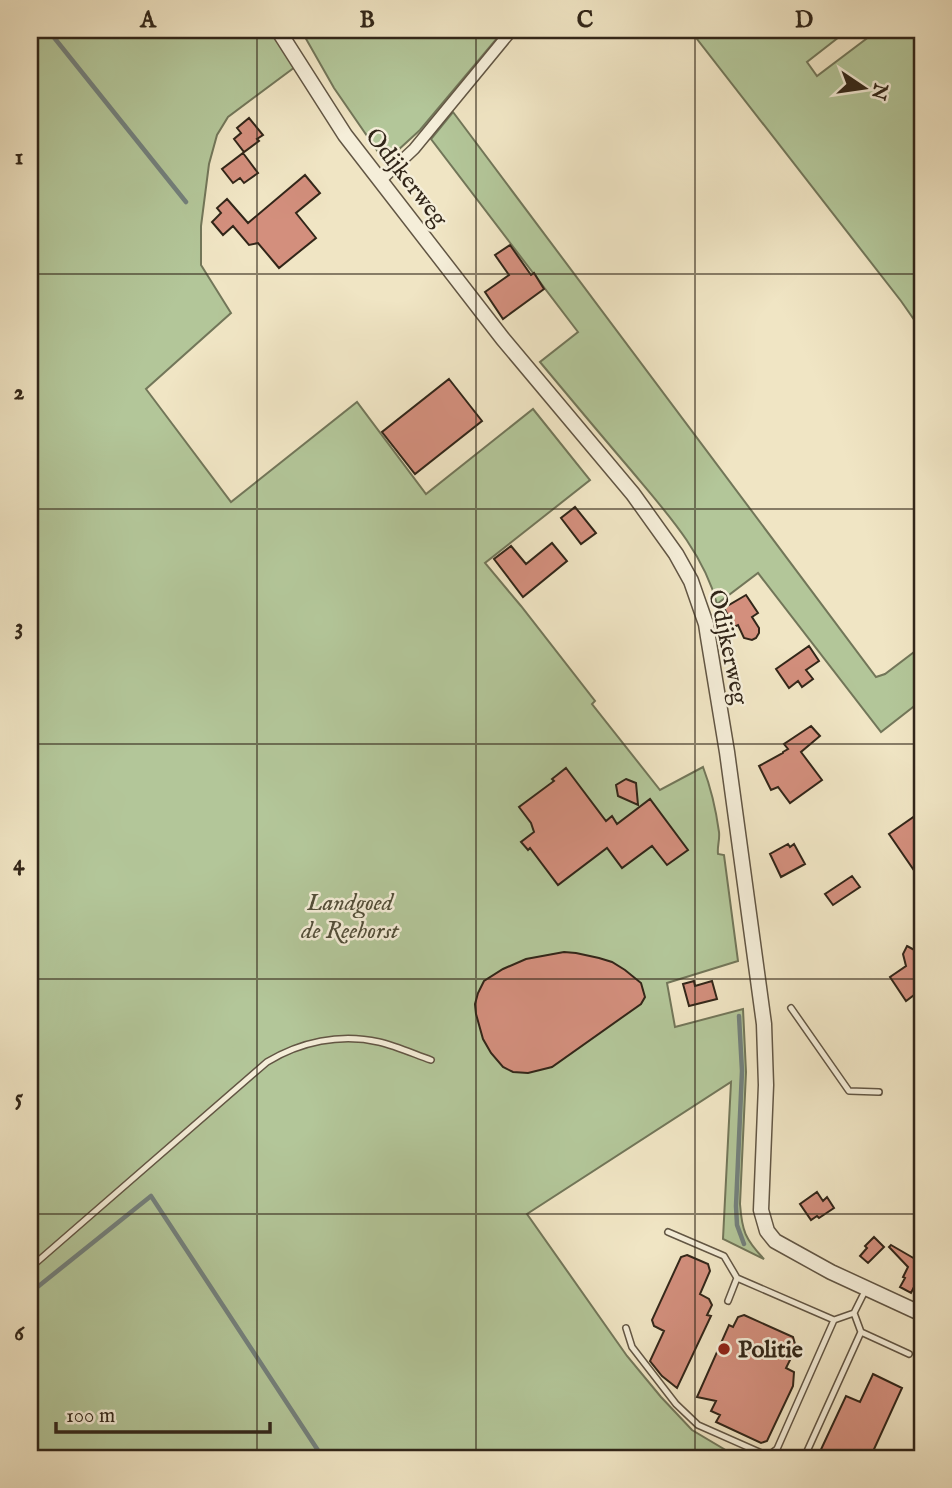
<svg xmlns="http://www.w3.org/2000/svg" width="952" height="1488" font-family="'IM FELL English',serif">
<rect width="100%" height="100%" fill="#f0e5c4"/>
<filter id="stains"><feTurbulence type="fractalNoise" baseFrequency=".00286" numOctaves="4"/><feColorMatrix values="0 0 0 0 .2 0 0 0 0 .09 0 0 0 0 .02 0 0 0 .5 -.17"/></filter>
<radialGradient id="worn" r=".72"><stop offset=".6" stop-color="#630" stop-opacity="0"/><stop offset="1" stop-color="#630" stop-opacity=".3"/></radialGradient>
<path fill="#b3c699" stroke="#727659" stroke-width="2" d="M30 30H274L295 67 228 117 217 135 209 164 201 226V265L231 313 146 389 231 502 357 402 426 494 533 409 590 480 485 563 521 606 595 701 592 704 660 790 703 767C711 788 716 810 719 832 720 840 717 846 718 854L724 855 738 961 667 983 675 1027 743 1009 746 1072 740 1204C742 1231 745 1239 764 1259L723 1239 731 1082 527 1214 627 1356 661 1397 692 1430 739 1458H30Z
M301 30H504L420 130 385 162 334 88Z
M690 30H848L807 62 817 76 878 30H918L922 35V331L901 301Z
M453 112 876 677 885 674 922 646V700L881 732 758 573 717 604C703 551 664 510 630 469 600 434 570 398 540 362L578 332 431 139Z"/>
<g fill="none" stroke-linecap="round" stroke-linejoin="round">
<path stroke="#73807c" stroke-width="4.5" d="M48 30 186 202
M739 1016 742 1071 736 1206 737 1225 744 1244
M30 1293 151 1196 323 1458"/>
</g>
<path fill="#d38f7d" stroke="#322619" stroke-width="2" d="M249 118 263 135 257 139 259 141 244 152 234 139 241 133 237 128Z
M243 153 258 173 244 183 240 178 233 183 222 169Z
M305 175 320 193 296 213 316 238 279 268 258 243 249 245 233 226 223 235 212 222 221 213 217 208 227 199 248 223Z
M510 245 531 275 534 273 544 289 503 319 485 292 509 275 495 255Z
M449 379 482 421 415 474 382 432Z
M575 507 596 533 581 544 561 518Z
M552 543 567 561 523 597 494 559 511 546 526 564Z
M746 595 758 613 752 617 759 628V633L756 638 752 640 744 638 738 625 734 627 724 608Z
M809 646 819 661 806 670 813 679 802 687 798 681 789 688 776 669Z
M811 726 820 736 801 752 822 780 790 803 778 787 771 790 759 766 783 753V752L788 749 784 744Z
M566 768 606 821 612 816 617 824 650 799 688 850 667 865 652 846 622 868 607 848 558 885 530 848 528 850 521 842 534 832 531 823 519 807 554 781 552 779Z
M626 779 636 783 638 805 618 796 616 785Z
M922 811V882L889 834Z
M788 844 790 847 794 844 805 864 781 877 770 854Z
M852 876 860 887 833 905 825 894Z
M907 946 922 954V989L906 1001 890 977 906 966 903 954Z
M564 952 576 953 599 958 612 962 625 970 641 983 645 997 641 1004 552 1067 528 1073 513 1072 503 1067 491 1053 483 1039 476 1014 475 1004 478 993 484 981 503 969 526 959Z
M694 981 695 986 712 981 717 999 689 1006 683 984Z
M817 1192 823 1201 827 1197 834 1208 819 1218 817 1216 811 1220 800 1204Z
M874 1237 884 1247 868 1263 860 1256 867 1248 865 1246Z
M891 1245 922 1263V1289L915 1285 911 1293 900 1287 905 1278 903 1277 908 1267 889 1247Z
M687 1255 708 1264 710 1271 700 1294 709 1299 712 1305 707 1315 711 1316 677 1388 662 1376 650 1361 664 1331 654 1326 652 1320 681 1257Z
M744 1315 793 1337 795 1344 791 1353 793 1354 786 1368 794 1372 793 1386 767 1441 761 1443 716 1422 720 1415 711 1411 716 1401 697 1397 729 1325 733 1327 738 1317Z
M873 1374 902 1388 870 1458 855 1453 853 1458H817L846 1396 860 1402Z"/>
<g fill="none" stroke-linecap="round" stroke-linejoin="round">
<g stroke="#625644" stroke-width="8">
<path id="service" d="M791 1008 849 1091 879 1092
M668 1232 724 1256 737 1278
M30 1268 267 1062C300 1042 340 1033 379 1042 396 1046 414 1054 431 1060
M728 1301 737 1278 834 1320 854 1313 861 1332
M854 1313 865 1291
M626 1328 632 1347 676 1404 698 1425 768 1456 777 1449 834 1320
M804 1458 861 1332 909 1354"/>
</g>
<g stroke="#625644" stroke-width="13">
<path id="minor" d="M381 180 414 149 512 30"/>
</g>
<g stroke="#625644" stroke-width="17">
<path id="tertiary" d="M278 30 345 135 503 339 633 494 676 554 691 581 706 624 708 637 727 752 764 1024 766 1085 761 1210 767 1231 775 1241 831 1272 922 1314"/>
</g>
<use href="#service" stroke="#f5eed9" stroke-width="5"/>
<use href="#minor" stroke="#f5eed9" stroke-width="10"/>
<use href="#tertiary" stroke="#f5eed9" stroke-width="14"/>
</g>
<path fill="none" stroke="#322619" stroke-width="2" stroke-opacity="0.55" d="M257 30V1458M476 30V1458M695 30V1458M30 274H922M30 509H922M30 744H922M30 979H922M30 1214H922"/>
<circle fill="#8f2418" stroke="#f5eed9" stroke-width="2.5" cx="724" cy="1349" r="7"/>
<g text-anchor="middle" stroke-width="5" stroke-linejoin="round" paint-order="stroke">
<g font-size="24" fill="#322619" stroke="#f5eed9">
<text transform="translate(407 177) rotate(52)" y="8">Odijkerweg</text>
<text transform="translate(729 647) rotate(78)" y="8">Odijkerweg</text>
</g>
<g font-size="24" font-style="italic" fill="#524e39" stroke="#f5eed9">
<text x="350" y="910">Landgoed<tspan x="350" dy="28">de Reehorst</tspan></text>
</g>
<g font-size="24" font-weight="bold" fill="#322619" stroke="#f5eed9" text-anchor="start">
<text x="738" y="1357">Politie</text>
</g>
</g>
<rect width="952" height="1488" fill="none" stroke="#f0e5c4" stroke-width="77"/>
<g transform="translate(864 88) rotate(103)" stroke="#f5eed9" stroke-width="5" paint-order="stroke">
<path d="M0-5L12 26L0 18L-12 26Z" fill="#322619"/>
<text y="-10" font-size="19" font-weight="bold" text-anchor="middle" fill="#322619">N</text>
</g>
<path d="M56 1422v10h214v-10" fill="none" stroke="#322619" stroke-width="3.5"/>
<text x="66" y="1422" font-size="21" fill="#322619" stroke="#f5eed9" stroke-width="5" paint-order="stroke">100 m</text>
<rect x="38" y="38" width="876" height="1412" fill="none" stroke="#322619" stroke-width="2.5"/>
<g font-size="23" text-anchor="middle" font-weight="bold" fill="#322619">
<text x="148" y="27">A</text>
<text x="367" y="27">B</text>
<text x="585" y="27">C</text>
<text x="804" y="27">D</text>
<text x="19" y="164">1</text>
<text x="19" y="399">2</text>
<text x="19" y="634">3</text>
<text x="19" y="870">4</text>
<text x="19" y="1105">5</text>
<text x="19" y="1340">6</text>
</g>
<rect width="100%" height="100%" filter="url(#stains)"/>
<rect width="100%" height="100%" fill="url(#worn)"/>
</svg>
